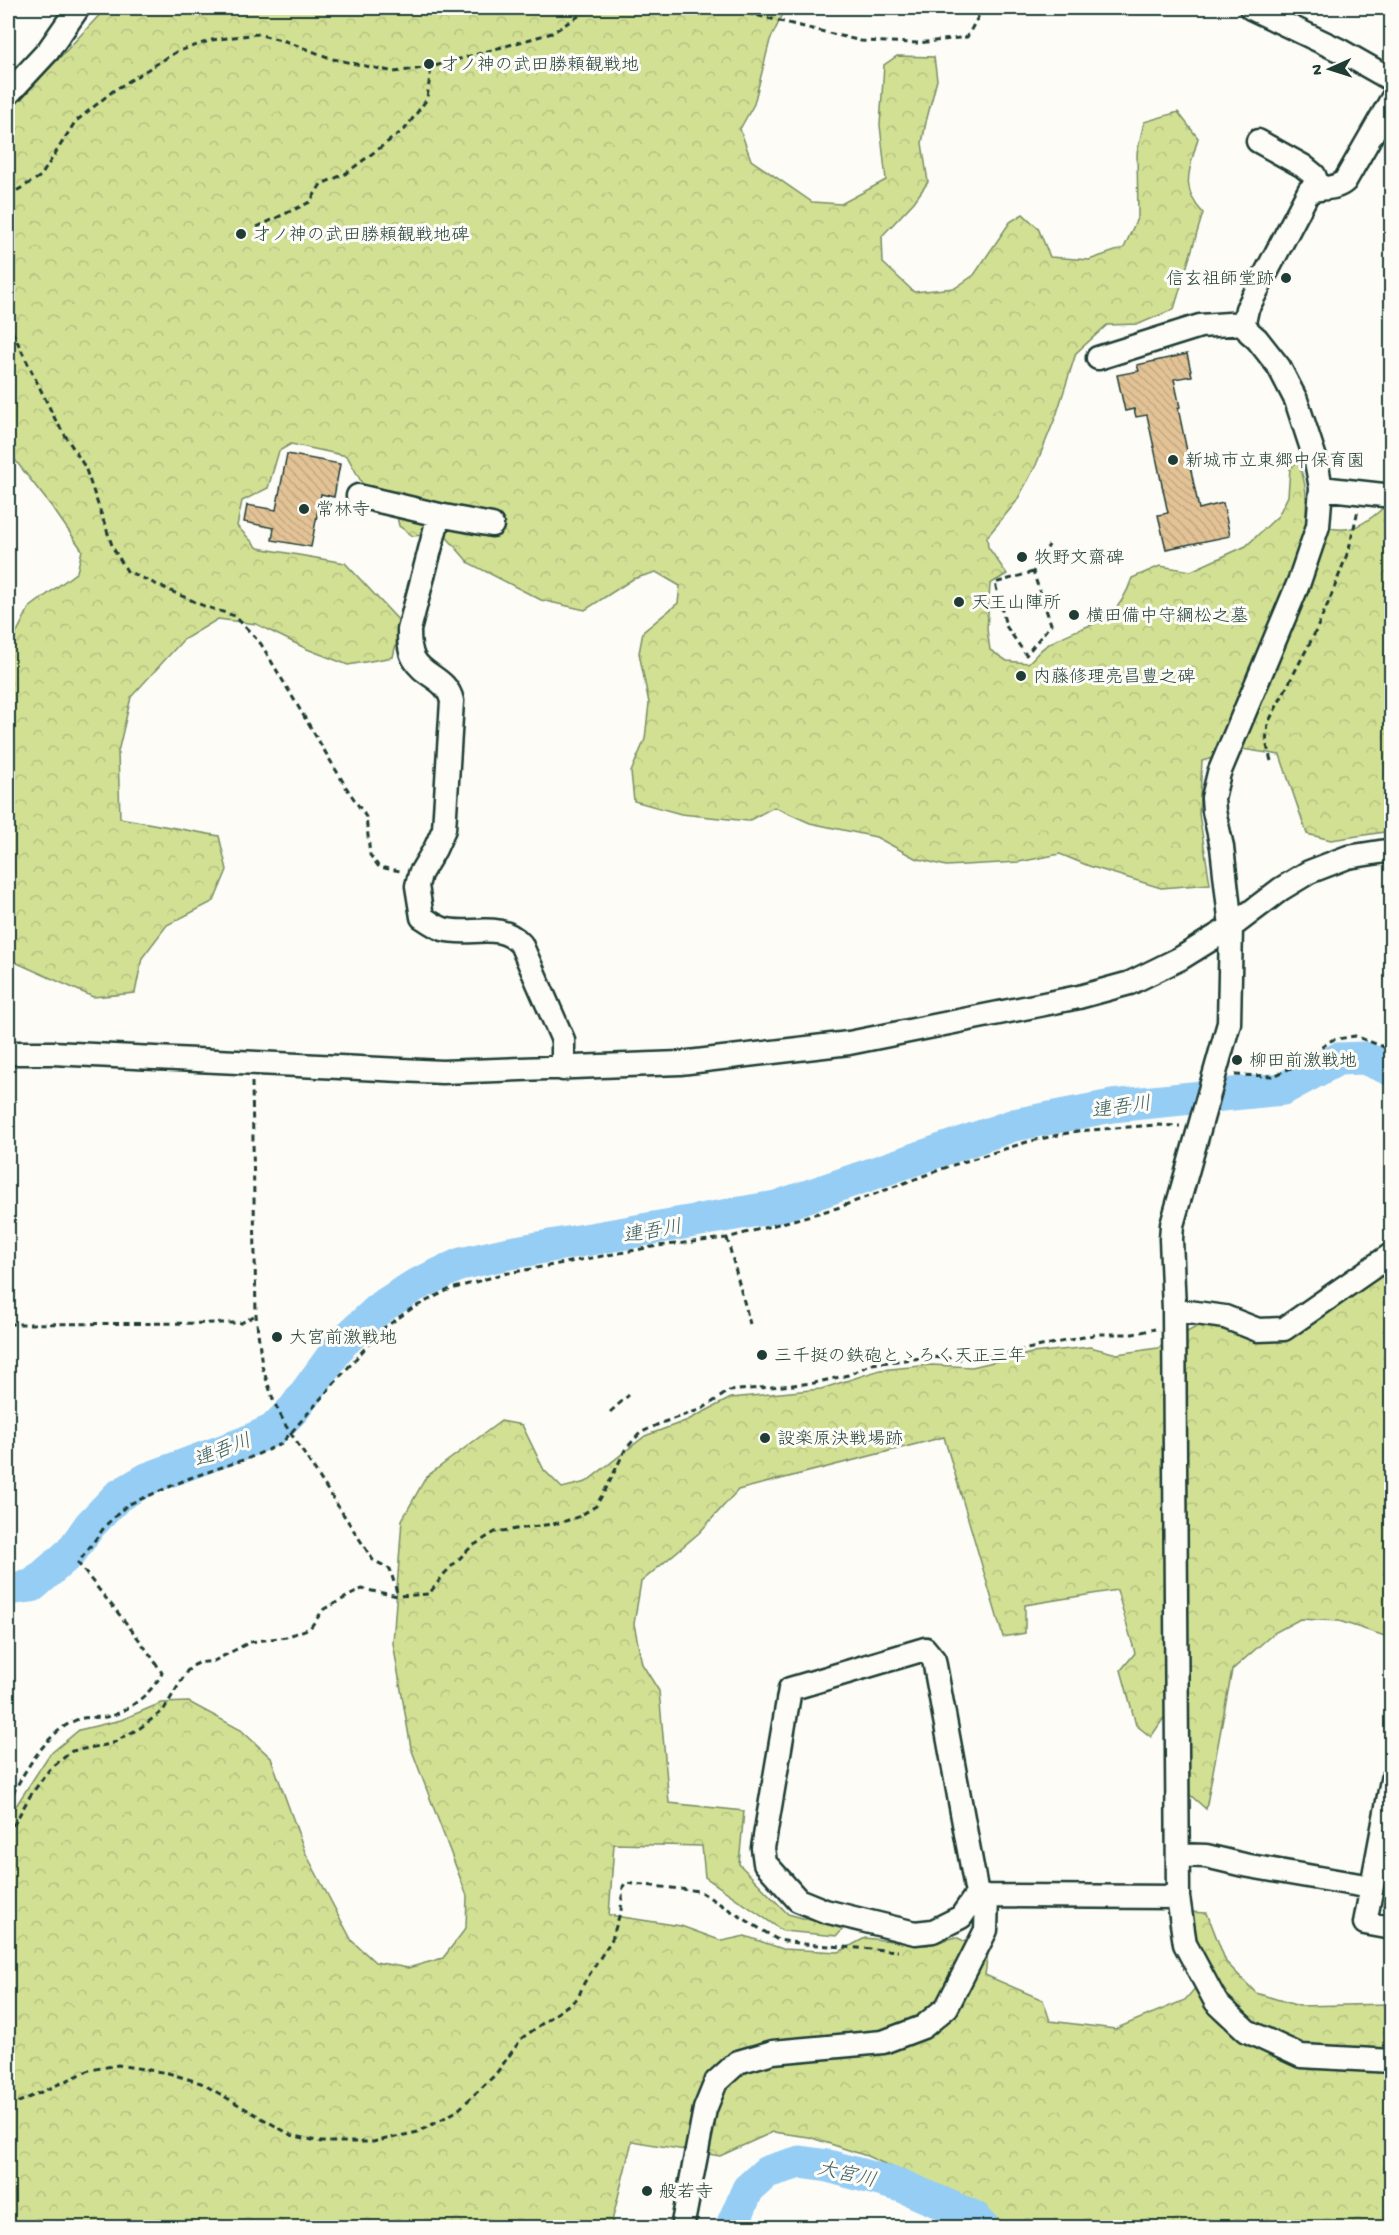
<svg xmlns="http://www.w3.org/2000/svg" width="1399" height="2235" font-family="'Gochi Hand','Klee One',sans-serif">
<defs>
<pattern id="forest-crowns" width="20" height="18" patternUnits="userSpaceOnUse" patternTransform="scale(1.5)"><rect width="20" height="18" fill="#d2e094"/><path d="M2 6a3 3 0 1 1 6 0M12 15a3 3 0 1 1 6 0" fill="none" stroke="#b4c180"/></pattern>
<pattern id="building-back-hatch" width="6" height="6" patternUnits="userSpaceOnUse" patternTransform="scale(1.5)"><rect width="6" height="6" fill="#e3c396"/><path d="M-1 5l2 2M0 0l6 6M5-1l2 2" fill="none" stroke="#c2a882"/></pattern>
</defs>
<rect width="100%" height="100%" fill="#fdfcf7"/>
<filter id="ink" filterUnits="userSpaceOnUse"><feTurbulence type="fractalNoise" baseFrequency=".0167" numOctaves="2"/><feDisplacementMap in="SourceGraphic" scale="12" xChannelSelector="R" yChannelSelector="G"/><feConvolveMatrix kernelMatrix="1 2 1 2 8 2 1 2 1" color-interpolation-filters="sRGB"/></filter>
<g filter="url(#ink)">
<path fill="url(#forest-crowns)" stroke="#788e64" stroke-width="1.5" d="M106 8H803L802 13 784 12 770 40 754 104 740 129 751 160 812 202 841 204 886 180 880 125 884 65 897 56 934 57 937 80 926 122 922 143 928 182 914 202 882 236 883 263 914 292 955 288 974 275 1010 222 1023 214 1038 228 1050 257 1089 260 1124 248 1138 216 1137 153 1144 122 1178 112 1198 138C1190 169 1179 187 1203 213L1174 309 1139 324 1107 325 1076 353 1056 416 1036 465 1016 502 987 537 988 547 1007 574 990 584 987 629 990 650 1007 661 1028 663C1035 657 1041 648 1049 644 1089 619 1114 631 1132 578L1160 566 1191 571 1246 546 1278 516 1288 496 1290 468 1297 461C1307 481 1307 500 1306 522 1343 532 1353 535 1383 508L1391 509V831L1331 840 1307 834 1280 755 1242 749 1202 761 1199 814 1210 884 1161 888 1089 866 1060 854 1019 862 946 866 915 858 876 837 810 823 774 807 748 821 681 814 634 801 631 772 645 739 649 703 639 653 643 632 678 603 680 586 656 572 633 579 585 610 541 600 469 563 443 533 413 536 399 526 393 497 363 485 347 456 291 444 279 451 268 488 242 501 237 526 258 548 345 563 401 623 393 657 348 665 307 649 256 624 218 619 183 640 131 697 118 752 120 818 219 836 227 870 214 901 167 925 142 958 135 993 93 997 8 959V650L29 608 77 572 82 550 52 507 8 451V113Z
M1391 1271V1638L1339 1621 1300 1619 1274 1633 1232 1670 1206 1809 1189 1794 1186 1720 1165 1716 1151 1737 1136 1725 1121 1670 1135 1653 1117 1590 1025 1605V1633L1003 1637 944 1437 738 1490 699 1533 641 1582 634 1624 642 1664 659 1691 669 1803 744 1811 739 1864 788 1914 843 1929 837 1936 783 1931 705 1877 702 1846 614 1844 609 1915 681 1926 722 1941 745 1936 783 1949 839 1952 865 1938 927 1945 956 1937 988 1953 985 1975 1043 2000 1050 2021 1115 2029 1185 2000 1210 1971 1191 1935 1188 1912 1207 1913 1226 1962 1256 1993 1299 2006 1391 2004V2227H995L968 2201 867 2156 809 2137 773 2132 720 2156 632 2141 612 2221 616 2227H8V1818L49 1755 79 1730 121 1720 161 1703 189 1702 241 1730 271 1758 305 1852 352 1941 375 1962 408 1968 443 1958 466 1928 467 1896 411 1748 393 1643 402 1520 426 1477 501 1421 522 1425 544 1470 562 1488 586 1482 645 1436 688 1420 731 1398 821 1389 880 1370 931 1365 972 1367 1032 1353 1090 1347 1117 1354 1158 1348 1198 1326 1257 1335 1366 1278Z"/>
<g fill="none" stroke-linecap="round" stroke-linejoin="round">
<path stroke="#95cdf4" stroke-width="33" d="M8 1589 32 1586 71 1552 90 1525 118 1496 147 1479 244 1443 273 1430 294 1409 342 1343 381 1307 414 1286 461 1264 504 1254 776 1207 1014 1125 1112 1106 1283 1089 1338 1059 1364 1058 1392 1070
M731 2228 748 2189 767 2172 800 2162 828 2166 902 2186 974 2217 984 2228"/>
</g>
<path fill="url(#building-back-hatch)" stroke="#1f3d34" stroke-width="1.5" d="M1187 354 1192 376 1174 379 1180 407 1178 408 1199 509 1223 503 1230 536 1166 549 1158 515 1168 513 1147 415 1136 417 1134 409 1125 411 1117 375 1139 371 1137 365Z
M287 454 340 464 334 497 321 494 311 547 272 540 274 528 244 522 247 505 276 510Z"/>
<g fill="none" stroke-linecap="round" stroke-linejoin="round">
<g stroke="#1f3d34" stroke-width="27">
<path id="minor" d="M1251 8 1341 51 1392 80
M8 94 48 51 78 8
M1392 99 1345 181C1335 190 1322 187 1309 191L1247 309 1244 323 1249 332 1257 339 1279 367 1296 400 1316 461 1321 488 1318 526 1299 582 1219 773 1213 798 1214 811 1222 847 1231 927 1229 1023 1172 1225 1171 1239 1174 1310 1178 1897 1185 1944 1216 2002 1247 2031 1301 2056 1392 2061
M1258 141 1303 166 1314 175 1319 188
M1098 358 1200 326 1244 323
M1321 488 1392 496
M358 496 439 515 492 525
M439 515 409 630C409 640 409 650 414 659 424 677 447 678 452 701L444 829 435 849 420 874 417 886 422 917C428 921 435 926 443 929 470 937 499 920 521 944L563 1040V1069
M8 1053H52L442 1072 680 1063 849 1043 1079 997 1130 983 1181 958 1231 927 1281 889 1309 872 1348 857 1392 850
M1174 1310 1225 1317 1258 1330 1284 1329 1392 1254
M1392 1780 1365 1923 1392 1928
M1178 1855 1206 1856 1244 1865 1371 1887
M977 1894 961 1917 933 1931 915 1933 825 1911 798 1900 765 1863 763 1848 790 1689 925 1649 934 1660 977 1894 987 1896 1178 1897
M682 2228 705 2109 716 2082 738 2062 773 2052 883 2042 923 2027 947 2007 986 1930 987 1896"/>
</g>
<path stroke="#1f3d34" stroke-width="3" stroke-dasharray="6 4.5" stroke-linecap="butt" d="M727 8 861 41 918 43 967 37 983 8
M8 196 41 176 75 122 113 91 176 52 212 40 257 34 285 41 333 59 394 72 431 67 552 33 591 8
M257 227 310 202 321 184 345 174 405 129 427 99 431 67
M12 331 56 421 85 467 113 548 127 571 204 606 235 616 261 644 346 787 366 817 370 855 379 867 400 871
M1033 572 995 583 1006 626 1026 655 1051 624 1033 572 1049 545
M1271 761 1266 742 1268 723 1313 637 1330 599 1349 549 1358 510
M1235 1075 1274 1076 1297 1065 1332 1040 1355 1036 1392 1050
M252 1082 256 1315 262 1366 274 1402 286 1426 373 1560 390 1569 398 1596
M727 1238 750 1324
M8 1324 241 1323 256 1315
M610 1412 629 1395
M8 1803C22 1775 45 1734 74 1721 83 1716 96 1718 106 1717 127 1713 153 1692 162 1673 138 1634 106 1600 78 1563L106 1525 127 1505 190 1478 249 1458 281 1444 381 1330 411 1309 448 1290 503 1274 658 1246 727 1238 837 1208 950 1166 1027 1142 1077 1131 1155 1125 1180 1126
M8 1835 30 1796 49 1770 72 1751 111 1744 140 1728 163 1711 187 1671 197 1663 214 1661 250 1642 286 1637 310 1628 324 1609 362 1589 398 1596 429 1594 445 1573 471 1547 495 1532 559 1523 578 1517 596 1506 608 1485 625 1450 640 1433 661 1423 702 1409 729 1391 814 1383 848 1375 872 1364 929 1357 975 1360 1098 1334H1133L1155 1329
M8 2107 90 2070 118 2065 168 2073 201 2083 291 2135 321 2142H373L418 2132 457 2111 495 2075 522 2038 578 1998 584 1983 612 1939 621 1910 623 1887 625 1883 699 1891 778 1940 804 1944 898 1951"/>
<use href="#minor" stroke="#fdfcf7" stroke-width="22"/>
</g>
</g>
<g fill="#1f3d34" stroke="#fdfcf7" stroke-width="2">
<circle cx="429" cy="64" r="6"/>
<circle cx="241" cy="234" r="6"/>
<circle cx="1286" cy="278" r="6"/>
<circle cx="1173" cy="460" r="6"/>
<circle cx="304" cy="509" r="6"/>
<circle cx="1022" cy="557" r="6"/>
<circle cx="959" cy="602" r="6"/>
<circle cx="1074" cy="615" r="6"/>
<circle cx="1021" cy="676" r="6"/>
<circle cx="1237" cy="1060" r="6"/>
<circle cx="277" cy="1337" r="6"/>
<circle cx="762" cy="1355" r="6"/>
<circle cx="765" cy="1438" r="6"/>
<circle cx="647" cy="2191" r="6"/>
</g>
<g text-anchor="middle" stroke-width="6" stroke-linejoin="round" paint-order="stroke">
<g font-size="18" fill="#1f3d34" stroke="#fdfcf7" text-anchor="start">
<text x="441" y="70">才ノ神の武田勝頼観戦地</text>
<text x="253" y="240">才ノ神の武田勝頼観戦地碑</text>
<text x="1274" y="284" text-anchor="end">信玄祖師堂跡</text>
<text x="1185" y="466">新城市立東郷中保育園</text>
<text x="316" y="515">常林寺</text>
<text x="1034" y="563">牧野文齋碑</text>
<text x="971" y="608">天王山陣所</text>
<text x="1086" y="621">横田備中守綱松之墓</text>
<text x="1033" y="682">内藤修理亮昌豊之碑</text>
<text x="1249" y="1066">柳田前激戦地</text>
<text x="289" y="1343">大宮前激戦地</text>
<text x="774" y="1361">三千挺の鉄砲とゝろく天正三年</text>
<text x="777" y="1444">設楽原決戦場跡</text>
<text x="659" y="2197">般若寺</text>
</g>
<g font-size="20" font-style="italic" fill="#3c6164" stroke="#fdfcf7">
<text transform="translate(1121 1106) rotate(-8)" y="7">連吾川</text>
<text transform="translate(652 1230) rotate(-10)" y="7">連吾川</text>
<text transform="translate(222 1449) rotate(-21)" y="7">連吾川</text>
<text transform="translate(847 2173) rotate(13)" y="7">大宮川</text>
</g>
</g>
<rect width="1399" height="2235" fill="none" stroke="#fdfcf7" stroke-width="30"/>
<rect x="15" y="15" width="1369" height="2205" fill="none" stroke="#1f3d34" stroke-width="2" filter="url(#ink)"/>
<g transform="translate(1330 69) rotate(267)" stroke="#fdfcf7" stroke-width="4.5" paint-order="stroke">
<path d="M0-4.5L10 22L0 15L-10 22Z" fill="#1f3d34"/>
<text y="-9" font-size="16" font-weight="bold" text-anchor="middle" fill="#1f3d34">N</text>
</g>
</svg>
